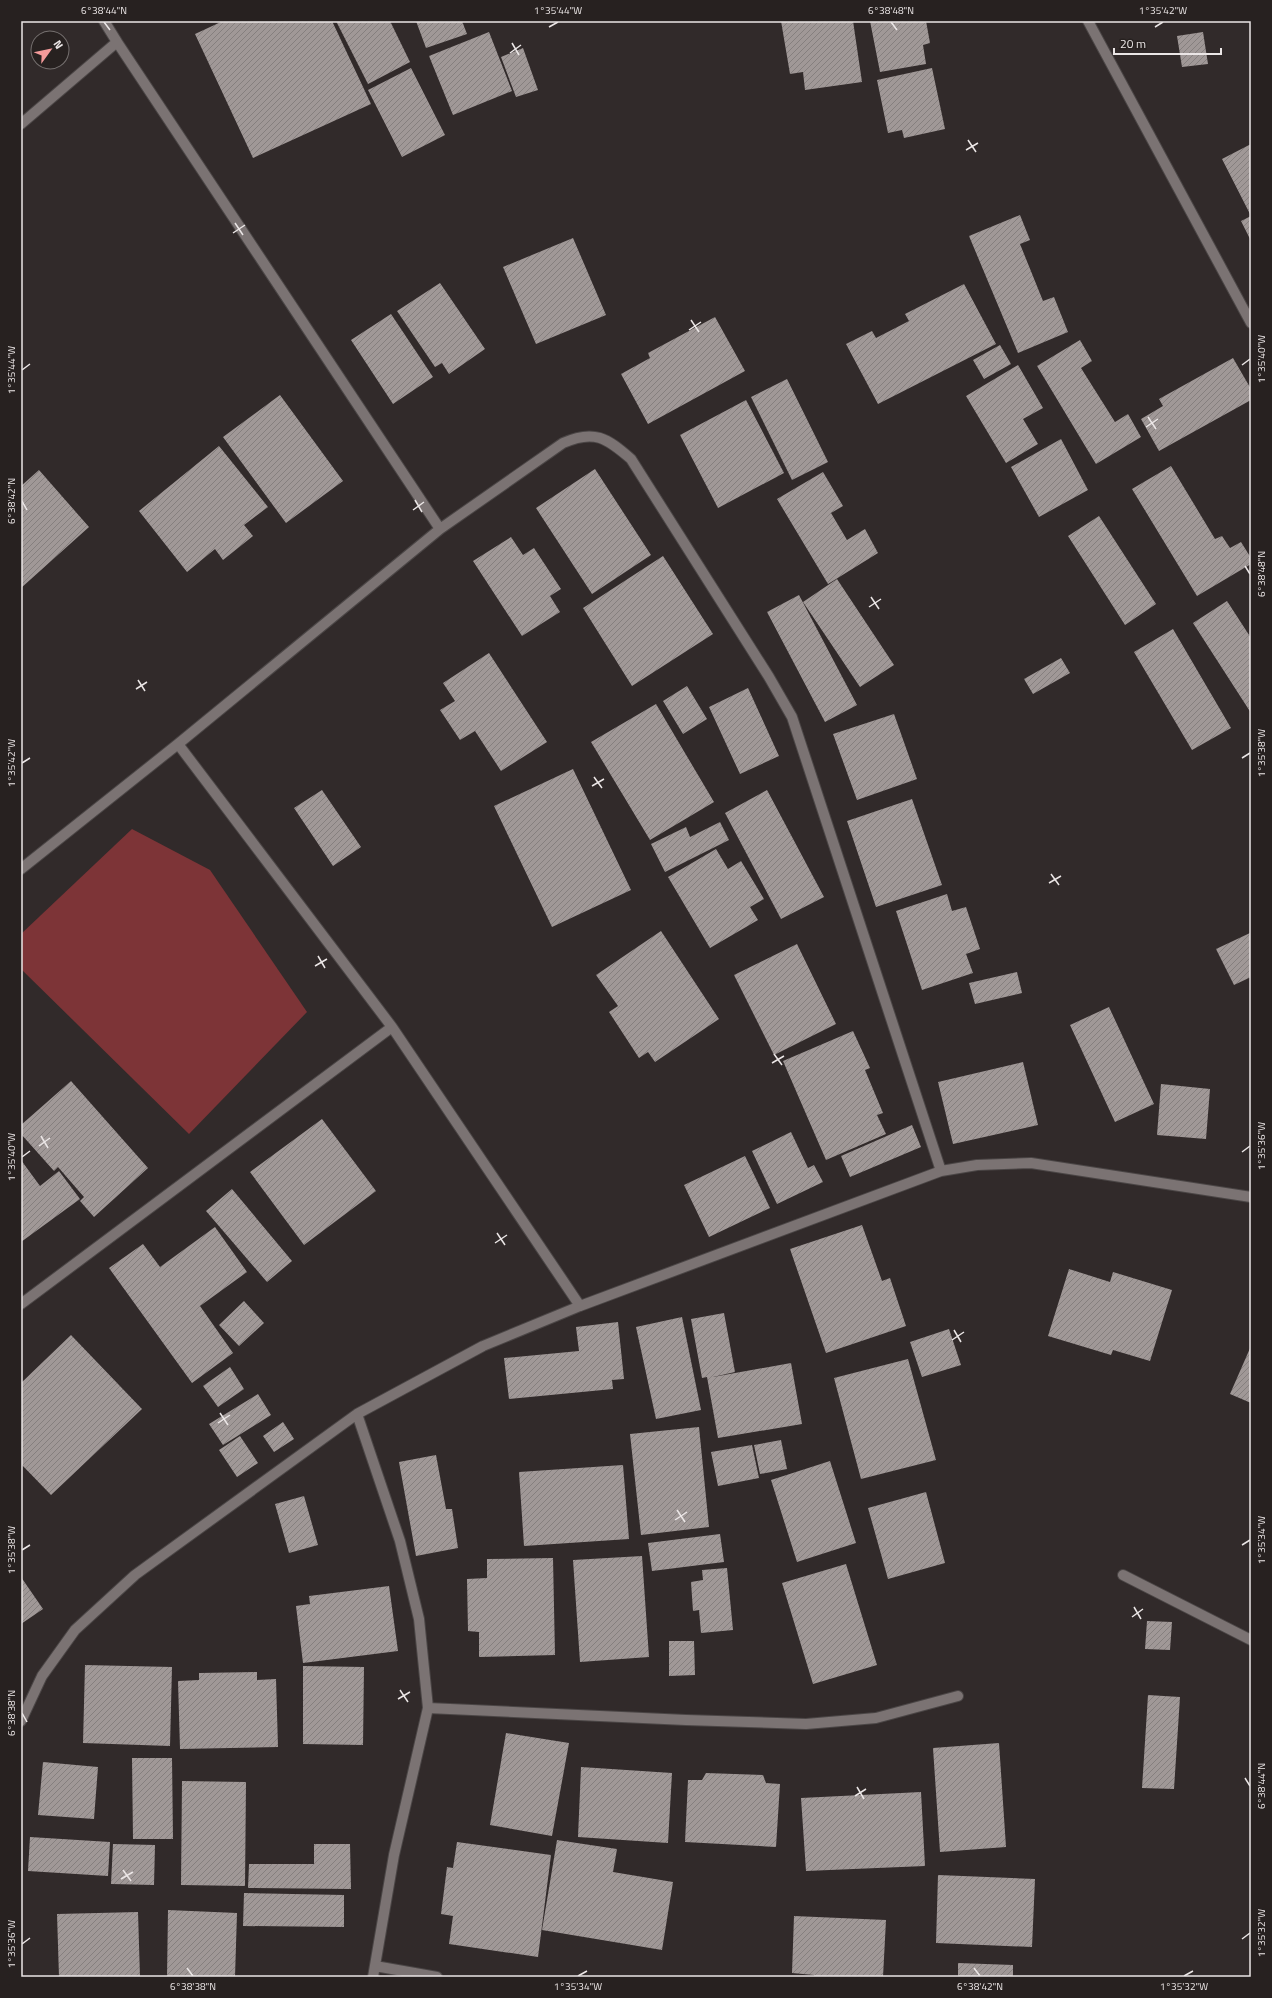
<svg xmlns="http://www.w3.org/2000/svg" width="1272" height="1998" font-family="'Titillium Web',sans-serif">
<defs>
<pattern id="building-hatch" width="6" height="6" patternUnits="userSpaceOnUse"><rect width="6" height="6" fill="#a09897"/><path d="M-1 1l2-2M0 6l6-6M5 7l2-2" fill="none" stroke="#857f7e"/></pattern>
</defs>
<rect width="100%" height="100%" fill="#312a2a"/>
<path fill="#7d3437" d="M132 829 210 870 307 1012 189 1134 21 969V934Z"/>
<path fill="url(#building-hatch)" d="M223 21H332L371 104 253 158 195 34Z
M336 21H390L410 62 368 84Z
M416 21H462L467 34 426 48Z
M781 21H853L862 82 805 90 803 72 790 74Z
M870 21H926L930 43 923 45 926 64 880 72Z
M489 32 512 91 453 115 429 56Z
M1203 32 1208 64 1182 67 1177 36Z
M523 48 538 90 516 97 501 57Z
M411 68 445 135 402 157 368 90Z
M932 68 945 129 904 138 902 130 888 133 877 80Z
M1251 144V241L1241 221 1251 216 1222 159Z
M1020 215 1030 240 1020 244 1043 301 1054 297 1068 332 1018 353 969 236Z
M573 238 606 315 536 344 503 267Z
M440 283 485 349 449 374 442 363 435 367 397 311Z
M964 284 996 344 878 404 846 344 872 331 876 338 909 321 905 314Z
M391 314 433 377 393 404 351 340Z
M715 317 745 371 648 424 621 374 650 358 648 353Z
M1080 340 1092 361 1081 368 1115 422 1128 414 1141 437 1096 464 1037 366Z
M1000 345 1011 364 984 379 973 360Z
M1233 358 1251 389V400L1159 451 1141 419 1163 406 1159 399Z
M1018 365 1043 408 1023 419 1038 444 1006 463 966 396Z
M787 379 828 462 792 480 751 397Z
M280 395 343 481 286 523 223 437Z
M746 400 784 473 718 508 680 435Z
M1061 439 1088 490 1039 517 1011 467Z
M219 446 268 507 244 525 253 536 223 560 215 549 187 572 139 511Z
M1171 466 1215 539 1222 536 1230 548 1241 542 1251 558V564L1197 596 1132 489Z
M595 469 651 555 592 594 536 508Z
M39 470 89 527 21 588V486Z
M823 472 843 506 831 513 847 540 865 529 878 553 828 584 777 499Z
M1099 516 1156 604 1125 625 1068 536Z
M511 537 523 555 534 548 561 589 550 596 560 612 522 636 473 561Z
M663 556 713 634 632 686 583 608Z
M837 579 894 665 860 687 803 602Z
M799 595 857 705 825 722 767 612Z
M1227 601 1251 638V713L1193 623Z
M1173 629 1231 728 1192 750 1134 652Z
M489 653 547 742 501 771 475 731 460 740 440 710 455 701 443 683Z
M1061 658 1070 673 1033 694 1024 679Z
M687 686 707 719 683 734 663 701Z
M748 688 779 756 740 774 709 707Z
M656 704 714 802 650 840 591 742Z
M894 714 917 779 857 800 833 734Z
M573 769 631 890 552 927 494 806Z
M322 790 361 847 333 866 294 808Z
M767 790 824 897 781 919 725 813Z
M912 799 942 885 876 907 847 821Z
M720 822 729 840 665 872 651 844 686 827 690 837Z
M716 849 728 869 741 861 764 899 750 907 758 920 710 948 668 877Z
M947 894 952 911 966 907 980 949 966 954 973 973 922 990 896 911Z
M661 931 719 1019 655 1062 648 1052 639 1058 609 1012 618 1006 596 975Z
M1250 933 1251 977 1234 985 1216 949Z
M797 944 836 1024 774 1055 734 975Z
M1017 972 1022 993 975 1004 969 983Z
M1109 1007 1154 1104 1115 1122 1070 1025Z
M853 1031 870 1068 865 1070 883 1113 877 1115 886 1134 826 1160 783 1061Z
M1023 1062 1038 1125 953 1144 938 1082Z
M71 1081 148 1168 94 1217 80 1201 84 1197 58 1167 54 1171 21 1134V1125Z
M1161 1084 1210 1089 1206 1139 1157 1135Z
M322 1119 376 1191 304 1245 250 1172Z
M912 1125 921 1147 850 1177 841 1156Z
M791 1132 808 1168 814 1165 823 1182 777 1204 752 1151Z
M745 1156 770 1208 709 1237 684 1185Z
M21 1160 40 1186 59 1171 80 1199 21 1242Z
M232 1189 292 1261 267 1282 206 1211Z
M862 1225 882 1281 890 1278 906 1326 826 1353 790 1249Z
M215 1227 247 1272 200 1306 233 1353 192 1383 109 1268 143 1244 160 1267Z
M1069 1269 1110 1282 1113 1272 1172 1290 1150 1361 1113 1350 1111 1355 1048 1336Z
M244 1301 264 1323 239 1346 219 1325Z
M724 1313 735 1372 713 1377 791 1363 802 1424 718 1438 707 1377 702 1378 691 1319Z
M682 1317 701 1410 656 1419 636 1327Z
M618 1322 624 1379 612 1380 613 1389 509 1399 504 1358 579 1351 576 1327Z
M949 1329 961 1365 922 1377 910 1342Z
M71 1335 142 1409 51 1495 21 1464V1383Z
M1251 1346V1403L1230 1394Z
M908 1359 936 1460 861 1479 834 1378Z
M230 1367 244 1389 218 1407 203 1386Z
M258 1394 271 1415 223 1445 209 1424Z
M283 1422 294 1439 274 1452 263 1436Z
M699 1427 709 1527 641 1535 630 1434Z
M240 1436 258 1463 237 1477 219 1450Z
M781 1440 787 1469 760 1474 754 1445Z
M752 1445 759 1478 718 1486 711 1452Z
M436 1455 446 1509H452L458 1548 416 1556 399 1462Z
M830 1461 856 1543 797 1562 771 1480Z
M623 1465 629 1539 524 1546 519 1472Z
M926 1492 945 1563 888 1579 868 1508Z
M304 1496 318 1545 289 1553 275 1504Z
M720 1534 724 1562 652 1571 648 1543Z
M642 1556 649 1657 580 1662 573 1560Z
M553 1558 555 1655 479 1657V1632L468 1631 467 1579 487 1578V1559Z
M846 1564 877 1665 813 1684 782 1583Z
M727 1568 733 1630 701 1633 699 1610 693 1611 691 1582 703 1580 702 1570Z
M21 1577 43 1609 21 1624Z
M389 1586 398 1651 303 1663 296 1606 310 1604 309 1596Z
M1147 1621 1172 1622 1170 1650 1145 1649Z
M669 1641H694L695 1675 669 1676Z
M85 1665 172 1667 170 1746 83 1743Z
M303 1666 364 1667 363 1745 303 1744Z
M257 1672V1680L276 1679 278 1747 180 1749 178 1681 199 1680V1673Z
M1148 1695 1180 1697 1174 1789 1142 1788Z
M506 1733 569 1743 552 1836 490 1825Z
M999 1743 1006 1847 940 1852 933 1748Z
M132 1758H172L173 1839H133Z
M43 1762 98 1767 94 1819 38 1815Z
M581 1767 672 1773 668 1843 578 1837Z
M706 1773 763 1775 766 1783 780 1784 776 1847 685 1842 688 1780H702Z
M182 1781 246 1782 245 1886 181 1885Z
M921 1792 925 1866 806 1871 801 1798Z
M30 1837 110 1842 108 1876 28 1871Z
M557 1840 617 1849 613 1872 673 1882 662 1950 542 1930Z
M457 1842 551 1855 538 1957 449 1944 453 1916 441 1914 447 1867 453 1868Z
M113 1844 155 1845 154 1885 111 1884Z
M314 1844H350L351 1889 248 1888 249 1864H314Z
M938 1875 1035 1879 1032 1947 936 1943Z
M244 1893 344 1895V1927L243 1926Z
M168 1910 237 1913 235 1977H167Z
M138 1912 140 1977H59L57 1914Z
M794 1916 886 1920 883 1977H814V1975L792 1973Z
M958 1963 1013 1965V1977H958Z"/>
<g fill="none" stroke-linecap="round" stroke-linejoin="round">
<g stroke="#4b4646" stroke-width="12">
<path id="street" d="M1088 21 1251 323
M21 124 117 42 104 21
M440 529 563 443C594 429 607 438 631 459L769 677 792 717 941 1171
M178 744 392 1027 580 1306
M21 869 178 744 440 529 117 42
M21 1304 392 1027
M357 1414 400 1541 419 1619 428 1708 394 1855 373 1977
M1123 1575 1251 1640
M428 1708 686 1720 806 1724 876 1718 958 1696
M21 1721 42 1676 75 1630 135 1575 357 1414 483 1346 580 1306 941 1171 977 1165 1031 1163 1251 1197
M375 1966 437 1977"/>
</g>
<use href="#street" stroke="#7b7373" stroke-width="10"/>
</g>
<path fill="none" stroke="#ebe6e6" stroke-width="1.5" d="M104 22 110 30M891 22 897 30M549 27 558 22M1155 27 1163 22M512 43 519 55M510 53 521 45M968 140 976 152M966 150 978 143M235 223 243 235M233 233 245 225M691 320 699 332M689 330 701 322M1242 365 1250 359M22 370 30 364M1148 417 1156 429M1146 427 1158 419M415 500 422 512M22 501 27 510M413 510 424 502M1245 566 1250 574M871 597 879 609M869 607 881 599M138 680 145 691M136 689 147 682M1242 758 1250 753M22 763 30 758M594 777 602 788M592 786 604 779M1051 874 1059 885M1049 883 1061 876M318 956 325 968M315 966 327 959M774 1054 782 1065M772 1063 784 1056M41 1136 48 1148M39 1146 50 1138M1242 1152 1250 1146M22 1157 30 1151M497 1233 505 1245M495 1243 507 1235M954 1330 961 1342M952 1340 964 1332M220 1413 228 1425M218 1423 230 1415M677 1510 685 1522M675 1520 687 1512M1242 1545 1250 1540M22 1550 30 1545M1134 1607 1141 1619M1132 1617 1143 1609M400 1690 408 1702M398 1699 410 1692M22 1713 27 1722M1245 1778 1250 1786M857 1787 864 1799M855 1796 866 1789M123 1870 131 1881M121 1879 133 1872M1242 1939 1250 1933M22 1944 30 1938M187 1968 193 1976M974 1968 980 1976M578 1976 587 1971M1184 1976 1193 1971"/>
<rect width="1272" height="1998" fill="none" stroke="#272120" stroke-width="44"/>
<g transform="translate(50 50) rotate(57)"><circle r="19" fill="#272120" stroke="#75706f"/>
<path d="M0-3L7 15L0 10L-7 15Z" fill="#f59b9b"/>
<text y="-6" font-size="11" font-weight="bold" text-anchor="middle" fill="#ebe6e6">N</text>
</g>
<path d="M1114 48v6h107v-6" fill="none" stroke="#ebe6e6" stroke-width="2"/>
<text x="1120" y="48" font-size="12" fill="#ebe6e6" stroke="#272120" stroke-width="3" paint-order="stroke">20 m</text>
<rect x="22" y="22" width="1228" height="1954" fill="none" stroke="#ebe6e6" stroke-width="1.5"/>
<g font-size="10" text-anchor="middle" fill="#ebe6e6">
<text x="104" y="14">6°38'44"N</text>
<text x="558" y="14">1°35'44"W</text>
<text x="891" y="14">6°38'48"N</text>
<text x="1163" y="14">1°35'42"W</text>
<text transform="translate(1261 359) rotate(-90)" y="4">1°35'40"W</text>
<text transform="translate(11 370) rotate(-90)" y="4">1°35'44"W</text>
<text transform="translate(11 501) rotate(-90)" y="4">6°38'42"N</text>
<text transform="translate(1261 574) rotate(-90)" y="4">6°38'48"N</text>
<text transform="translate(1261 753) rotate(-90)" y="4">1°35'38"W</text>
<text transform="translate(11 763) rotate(-90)" y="4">1°35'42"W</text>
<text transform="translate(1261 1146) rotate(-90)" y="4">1°35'36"W</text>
<text transform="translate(11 1157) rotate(-90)" y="4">1°35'40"W</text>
<text transform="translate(1261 1540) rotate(-90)" y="4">1°35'34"W</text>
<text transform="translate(11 1550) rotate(-90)" y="4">1°35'38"W</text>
<text transform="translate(11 1713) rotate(-90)" y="4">6°38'38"N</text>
<text transform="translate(1261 1786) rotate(-90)" y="4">6°38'44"N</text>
<text transform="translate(1261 1933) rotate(-90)" y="4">1°35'32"W</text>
<text transform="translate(11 1944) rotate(-90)" y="4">1°35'36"W</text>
<text x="193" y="1990">6°38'38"N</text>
<text x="578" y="1990">1°35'34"W</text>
<text x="980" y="1990">6°38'42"N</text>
<text x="1184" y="1990">1°35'32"W</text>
</g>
</svg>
